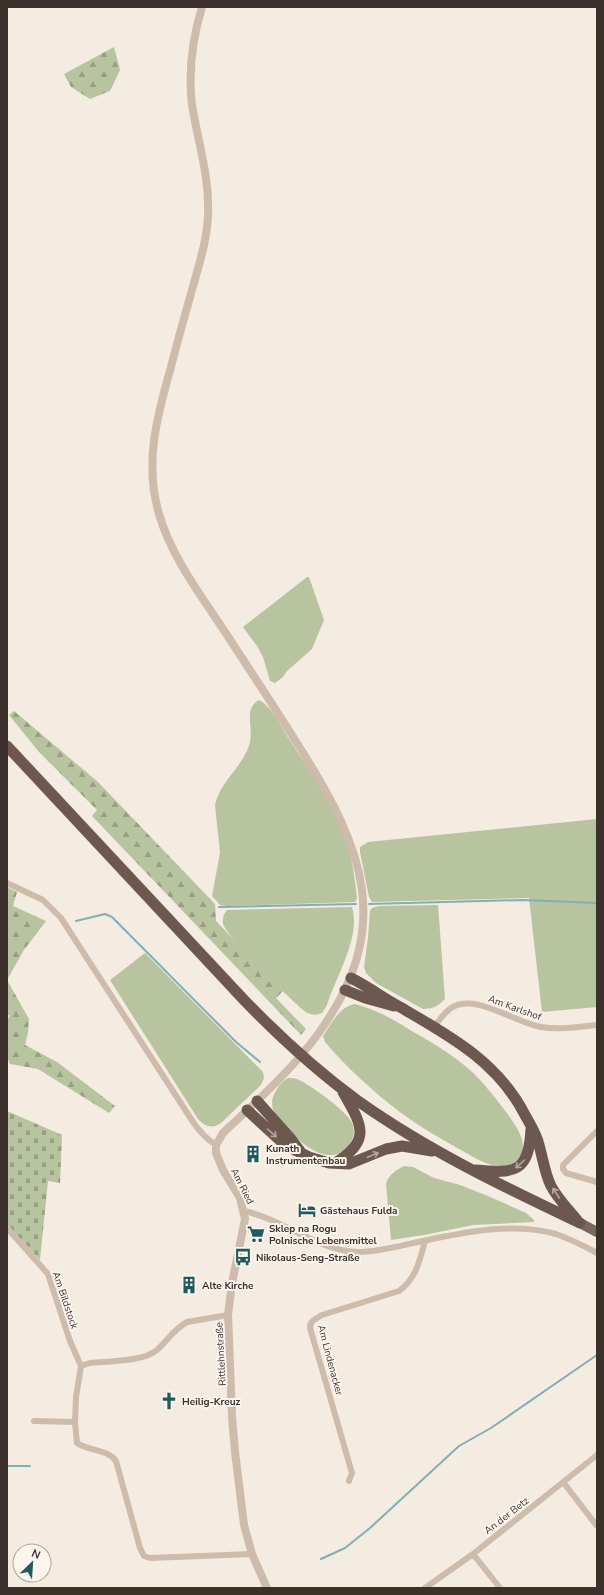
<svg xmlns="http://www.w3.org/2000/svg" width="604" height="1595" font-family="'Nunito Sans',sans-serif">
<defs>
<pattern id="forest-firs" width="22" height="20" patternUnits="userSpaceOnUse"><rect width="22" height="20" fill="#b8c4a0"/><path d="M5 1l3.5 6h-7zM16 11l3.5 6h-7z" fill="#97a083"/></pattern>
<pattern id="cemetery-stones" width="16" height="16" patternUnits="userSpaceOnUse"><rect width="16" height="16" fill="#b8c4a0"/><path d="M2 7V4a2 2 0 0 1 4 0v3zM10 15v-3a2 2 0 0 1 4 0v3z" fill="#97a083"/></pattern>
</defs>
<rect width="100%" height="100%" fill="#f4ebe1"/>
<path fill="#b8c4a0" d="M307 577H309L324 620 312 649 287 671 283 677 275 683 270 681 263 657 257 646 243 627Z
M259 700C272 707 280 724 287 736 310 771 335 807 348 847 353 863 355 881 357 898L355 902 227 906 220 905 212 896 220 853 215 805C220 782 241 768 249 746 255 729 242 709 259 700Z
M597 819V1007L542 1012 529 898 372 902 369 897 360 852V847L368 842Z
M438 905 445 999C438 1006 433 1009 423 1009L376 983 366 973 364 967 368 937 370 911 372 908 379 906Z
M352 907C361 938 336 976 327 1005L322 1013 315 1015C310 1014 306 1013 302 1009 288 997 227 937 223 924 222 918 224 914 227 910Z
M145 953 263 1072 264 1078 261 1085 221 1123C212 1129 206 1127 198 1119L110 980Z
M355 1004C375 1009 393 1019 410 1030 431 1042 452 1054 470 1070 485 1084 497 1100 509 1116 516 1126 526 1140 522 1152 517 1166 501 1169 489 1164 478 1161 469 1154 459 1149 432 1134 404 1117 381 1097 361 1080 342 1062 325 1042L323 1036C332 1023 339 1007 355 1004Z
M288 1078C291 1078 294 1078 297 1079 309 1084 347 1111 352 1123 356 1131 353 1141 347 1148 327 1168 298 1141 285 1126 279 1119 272 1113 272 1103 272 1096 276 1091 279 1086 282 1083 284 1080 288 1078Z
M404 1166 413 1167 434 1178 460 1185 488 1196 526 1213 534 1220V1222L473 1225 424 1235 391 1240 386 1184C389 1174 395 1171 404 1166Z"/>
<path fill="url(#forest-firs)" d="M114 47 120 70 110 91 90 99 71 87 64 74Z
M14 711 98 782 215 904 216 921 283 991 276 998 306 1029 301 1035 92 816 97 810 39 752 9 715Z
M7 887 17 892 13 906 46 921 24 950 7 980Z
M7 980 29 1019 28 1033 25 1045 57 1062 115 1106 109 1113 38 1069 10 1064 7 1057V1019L10 1016 7 1014Z"/>
<path fill="url(#cemetery-stones)" d="M7 1111 62 1135 60 1183 48 1181 40 1260 7 1224Z"/>
<g fill="none" stroke-linecap="round" stroke-linejoin="round">
<path stroke="#7fb0b2" stroke-width="2" d="M369 904 523 900 597 903
M219 907 356 904
M76 921 105 914 112 917 236 1042 260 1062
M7 1466H30
M321 1559 345 1548 370 1528 459 1446 491 1428 597 1355"/>
<path stroke="#cdbbac" stroke-width="6" d="M7 883 43 900 61 918 193 1122C200 1132 206 1139 216 1145
M434 1026C440 1020 444 1013 451 1008 475 992 515 1023 541 1027 560 1030 579 1027 597 1025
M597 1131 563 1165V1169L566 1173 597 1182
M244 1211C283 1219 317 1251 358 1252 380 1252 402 1245 423 1241 466 1232 513 1222 556 1234 570 1239 584 1246 597 1253
M7 1228 48 1274 70 1341 81 1366
M81 1366 76 1397 75 1422 77 1443C88 1451 108 1449 116 1461L140 1548 144 1556 150 1558 252 1554
M81 1366 90 1363C108 1361 143 1362 157 1350 167 1341 174 1329 187 1322L228 1315
M34 1421 75 1422
M349 1481 352 1473 310 1328C310 1320 316 1319 322 1315L399 1291C416 1279 420 1260 425 1241
M563 1482 597 1526
M473 1554 500 1588
M425 1588 473 1554 597 1455"/>
<path stroke="#cdbbac" stroke-width="8" d="M202 7C192 40 188 71 192 105 198 142 210 178 208 216 207 239 200 261 194 283 186 311 178 339 171 367 157 416 144 463 159 514 172 559 203 598 229 638 253 675 277 711 300 748 364 849 395 928 318 1034 291 1071 256 1102 223 1133L216 1145V1153L223 1170 240 1198 245 1219 232 1283 228 1315 232 1416 235 1452 244 1525 252 1554 267 1588"/>
<path stroke="#7d675c" stroke-width="10" d="M580 1223 597 1232"/>
<path stroke="#6c584f" stroke-width="11" d="M7 746 245 1001C280 1037 317 1071 358 1101 427 1150 504 1187 580 1223
M351 978C369 987 383 998 400 1007 450 1036 498 1062 525 1115 530 1124 537 1135 539 1145 543 1159 545 1174 551 1186 558 1199 568 1209 577 1220
M345 990 365 998 394 1006
M257 1101 291 1139 300 1151
M247 1110 285 1145 309 1157 329 1163 349 1164 386 1149 402 1146 432 1151
M335 1163C373 1140 361 1124 343 1092
M476 1170C515 1174 529 1172 531 1129"/>
</g>
<defs><path id="oneway-shaft" d="M-6 0H5M1.5-3L5.5 0L1.5 3" fill="none" stroke-width="1.6" stroke-linecap="round" stroke-linejoin="round"/></defs>
<g stroke="#b4a69e">
<use href="#oneway-shaft" transform="translate(272 1133) rotate(42)"/>
<use href="#oneway-shaft" transform="translate(373 1155) rotate(-23)"/>
<use href="#oneway-shaft" transform="translate(520 1164) rotate(138)"/>
<use href="#oneway-shaft" transform="translate(556 1193) rotate(-123)"/>
</g>
<defs>
<g id="building-bare" transform="scale(1.38)"><path d="M-4-6H4V6H1V3H-1V6H-4ZM-2.5-4.3h1.7v1.8h-1.7ZM.8-4.3h1.7v1.8H.8ZM-2.5-1h1.7V.8h-1.7ZM.8-1h1.7V.8H.8Z" fill="#1f5a5e" stroke="#fbf5ee" stroke-width="2.5" paint-order="stroke"/></g>
<g id="hotel-bare" transform="scale(1.38)"><path d="M-6-4.5h1.5V1H6V5H4.5V3h-9V5H-6ZM-4 0a1.8 1.8 0 1 1 3.6 0ZM.5 0V-2.5h3Q6-2.5 6 0Z" fill="#1f5a5e" stroke="#fbf5ee" stroke-width="2.5" paint-order="stroke"/></g>
<g id="supermarket-bare" transform="scale(1.38)"><path d="M-6-5.5h2.5l.6 2H6L4.5 2H-2.5L-4.4-4H-6ZM-1.5 3.2a1.3 1.3 0 1 0 .1 0ZM3 3.2a1.3 1.3 0 1 0 .1 0Z" fill="#1f5a5e" stroke="#fbf5ee" stroke-width="2.5" paint-order="stroke"/></g>
<g id="bus-bare" transform="scale(1.38)"><path d="M-5-6H5V4H4V6H2V4H-2V6H-4V4H-5ZM-3.5-4V0h7V-4ZM-3.5 1.2v1.5H-2V1.2ZM2 1.2v1.5H3.5V1.2Z" fill="#1f5a5e" stroke="#fbf5ee" stroke-width="2.5" paint-order="stroke"/></g>
<g id="church-bare" transform="scale(1.38)"><path d="M-1.2-6h2.4v3.5h3.3v2.4h-3.3V6h-2.4V-.1h-3.3v-2.4h3.3Z" fill="#1f5a5e" stroke="#fbf5ee" stroke-width="2.5" paint-order="stroke"/></g>
</defs>
<g fill-rule="evenodd">
<use href="#building-bare" x="253" y="1154"/>
<use href="#hotel-bare" x="307" y="1210"/>
<use href="#supermarket-bare" x="256" y="1234"/>
<use href="#bus-bare" x="243" y="1257"/>
<use href="#building-bare" x="189" y="1285"/>
<use href="#church-bare" x="169" y="1401"/>
</g>
<g text-anchor="middle" stroke-width="4" stroke-linejoin="round" paint-order="stroke">
<g font-size="10" fill="#3b302b" stroke="#fbf5ee">
<text transform="translate(515 1007) rotate(20)" y="4">Am Karlshof</text>
<text transform="translate(243 1186) rotate(63)" y="4">Am Ried</text>
<text transform="translate(66 1300) rotate(71)" y="4">Am Bildstock</text>
<text transform="translate(220 1354) rotate(-93)" y="4">Rittlehnstraße</text>
<text transform="translate(331 1360) rotate(75)" y="4">Am Lindenacker</text>
<text transform="translate(506 1515) rotate(-38)" y="4">An der Betz</text>
</g>
<g font-size="10" font-weight="bold" fill="#3b302b" stroke="#fbf5ee" text-anchor="start">
<text x="266" y="1152">Kunath<tspan x="266" dy="12">Instrumentenbau</tspan></text>
<text x="320" y="1214">Gästehaus Fulda</text>
<text x="269" y="1232">Sklep na Rogu<tspan x="269" dy="12">Polnische Lebensmittel</tspan></text>
<text x="256" y="1261">Nikolaus-Seng-Straße</text>
<text x="202" y="1289">Alte Kirche</text>
<text x="182" y="1405">Heilig-Kreuz</text>
</g>
</g>
<rect width="604" height="1595" fill="none" stroke="#3b302b" stroke-width="16"/>
<g transform="translate(32 1563) rotate(25)"><circle r="19" fill="#fbf5ee" stroke="#aea6a0"/>
<path d="M0-3L7 15L0 10L-7 15Z" fill="#1f5a5e"/>
<text y="-6" font-size="11" font-weight="bold" text-anchor="middle" fill="#3b302b">N</text>
</g>
</svg>
